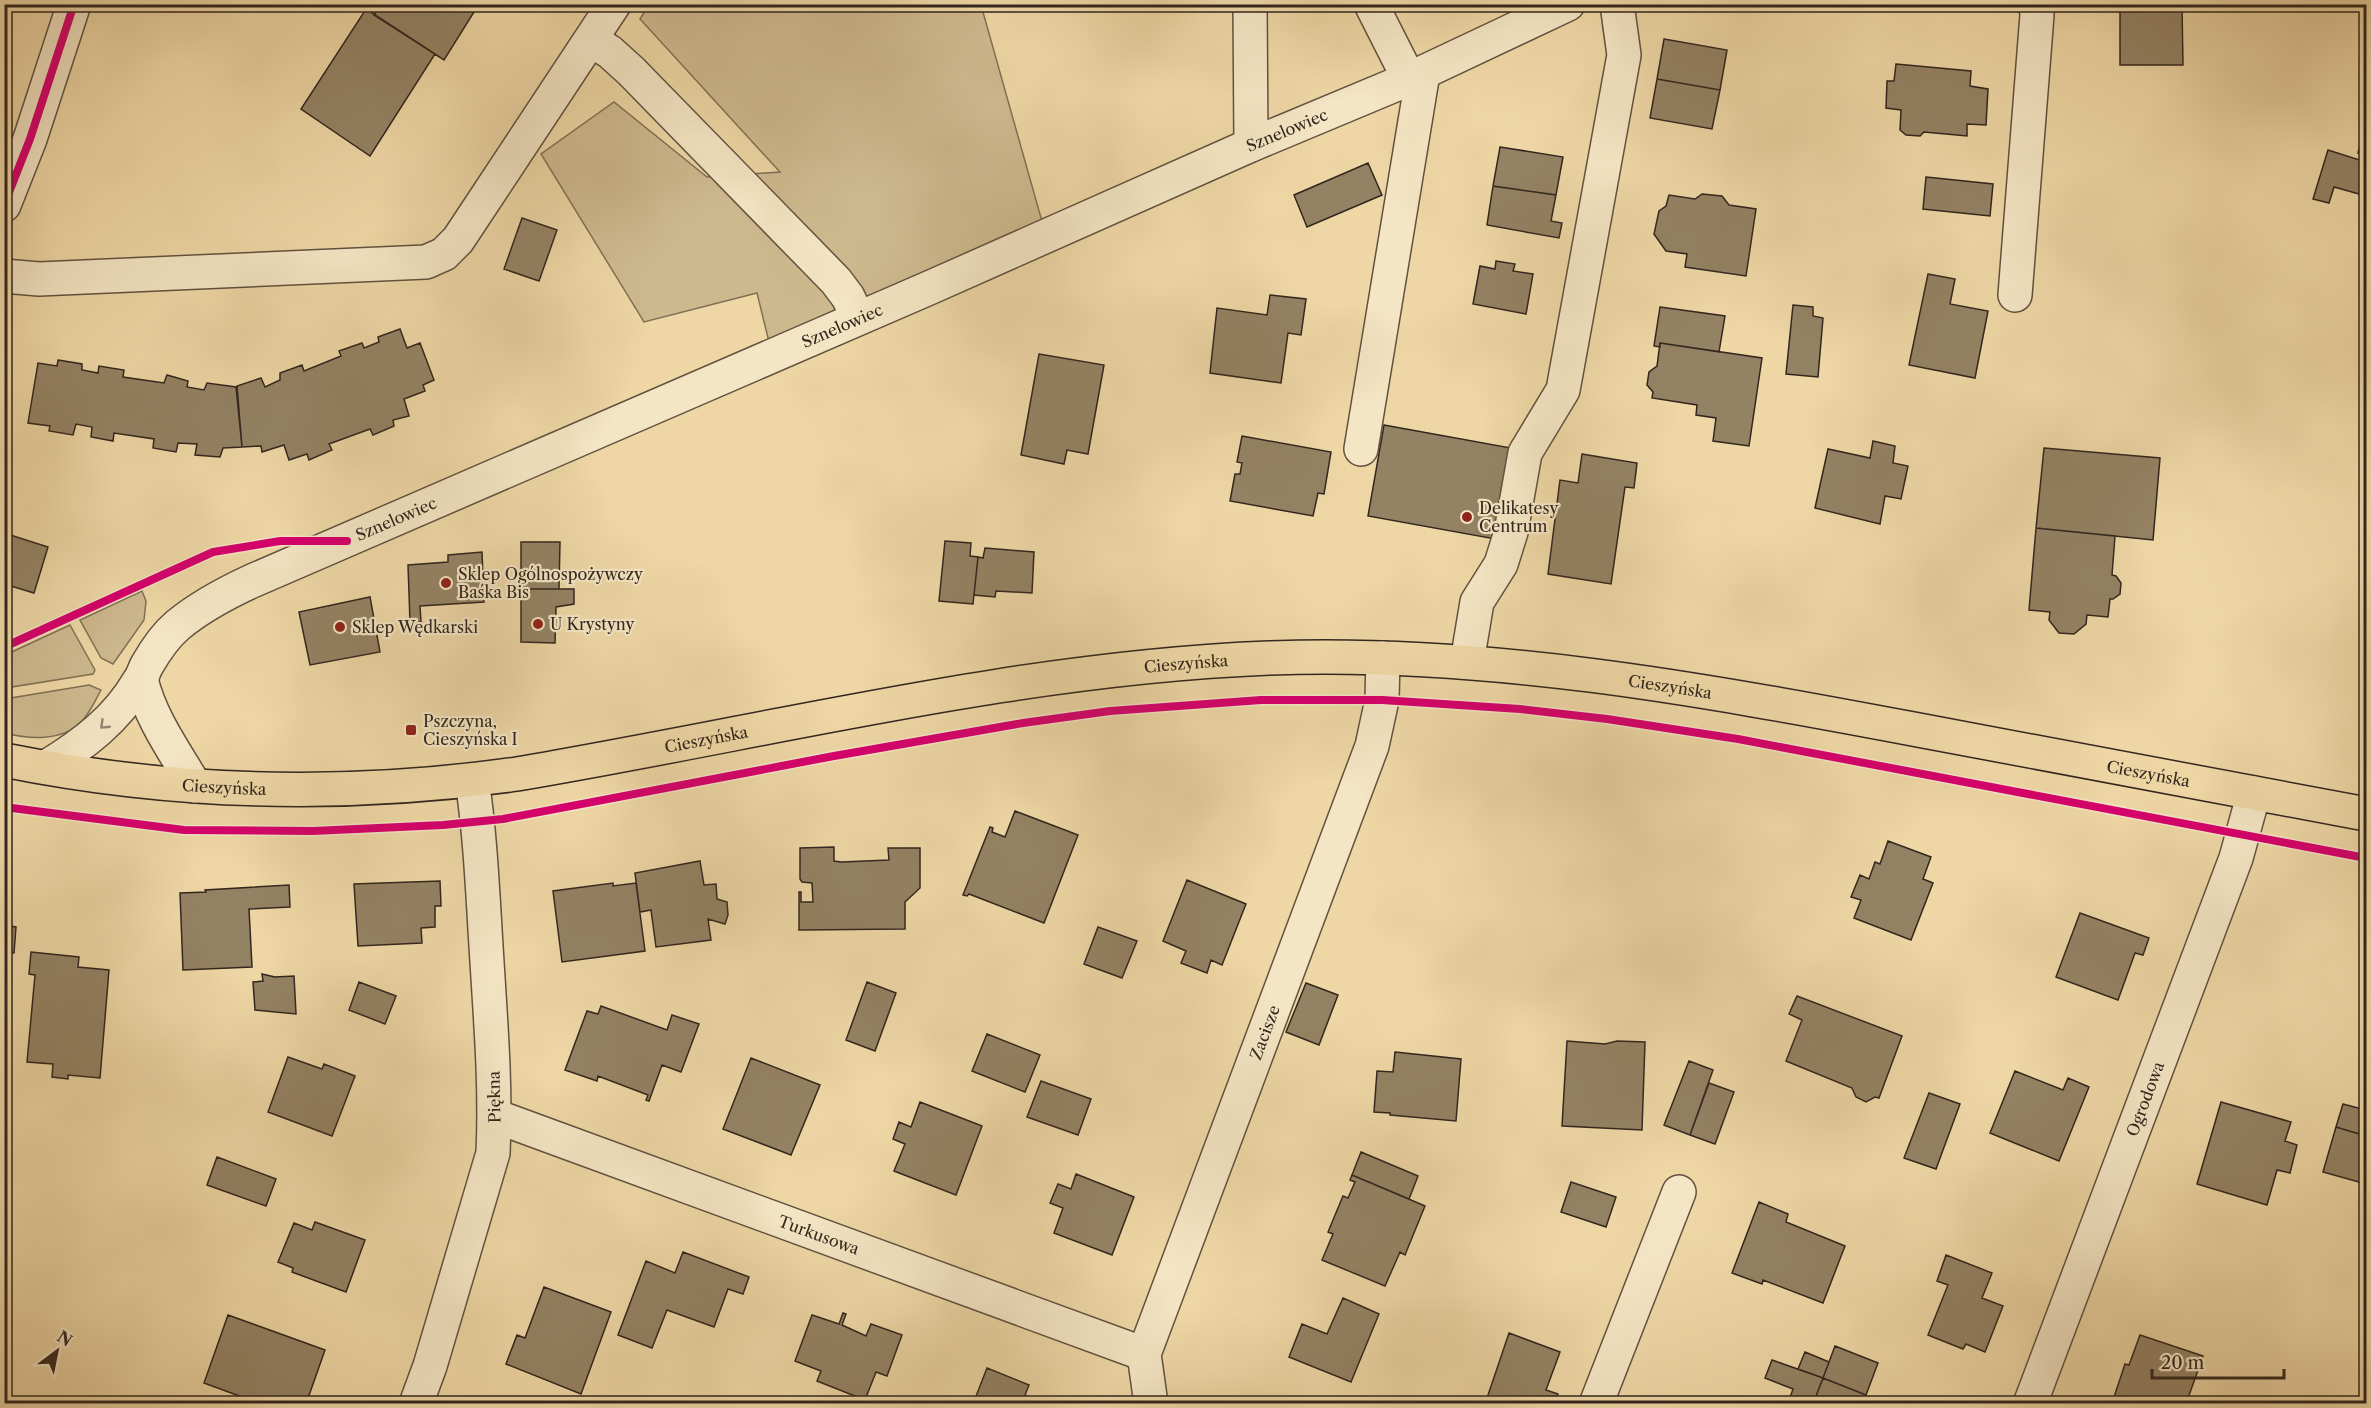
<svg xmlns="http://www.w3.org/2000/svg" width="2371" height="1408" font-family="'Libre Caslon Text',serif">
<rect width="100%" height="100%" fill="#eed7a5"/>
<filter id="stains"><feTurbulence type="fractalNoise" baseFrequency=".00333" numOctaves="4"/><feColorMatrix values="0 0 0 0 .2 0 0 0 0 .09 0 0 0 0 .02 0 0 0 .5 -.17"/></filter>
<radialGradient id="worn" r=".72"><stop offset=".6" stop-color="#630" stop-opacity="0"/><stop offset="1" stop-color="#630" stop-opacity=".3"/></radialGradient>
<path fill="#ceb98e" stroke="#807056" stroke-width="1.5" d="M649 5H981L1045 232 769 342 757 293 644 322 541 154 614 102 707 177 780 172 640 19Z
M142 591 146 601 144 620 113 664 101 658 80 620Z
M70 625 95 670 93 674 5 688V655Z
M89 685 101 690C95 701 90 713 81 722 62 742 28 739 5 733V699Z"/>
<path fill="#948264" stroke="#32261e" stroke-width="1.5" d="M381 4H479L444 60 374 15Z
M2120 4H2182L2183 65H2120Z
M366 9 435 54 370 156 301 109Z
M1664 39 1727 50 1720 90 1657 79Z
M1896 64 1971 71 1970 86 1988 89 1986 125 1967 124V136L1924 132 1920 136 1906 135 1900 130 1901 110 1886 108 1887 81H1894Z
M1657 79 1720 90 1712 129 1650 118Z
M2363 131 2366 132V156L2358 153Z
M1500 147 1563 157 1556 195 1493 186Z
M2328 150 2366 162V196L2334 187 2329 203 2313 199Z
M1368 163 1382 195 1307 227 1294 195Z
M1926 177 1993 184 1990 216 1923 209Z
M1493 186 1556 195 1551 221 1562 223 1559 238 1487 225Z
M1702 194 1722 196 1729 205 1756 209 1746 276 1685 267 1687 254 1666 251 1654 234 1659 211 1666 206 1669 195 1695 199Z
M522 218 557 230 539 281 504 269Z
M1496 261 1515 264 1513 271 1533 274 1526 314 1473 304 1480 266 1495 269Z
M1928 274 1955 279 1950 304 1988 311 1975 378 1909 365Z
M1270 295 1306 299 1301 335 1288 333 1281 383 1210 373 1217 308 1267 315Z
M1793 305 1813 307V316L1823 318 1818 377 1786 374Z
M1660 307 1725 316 1719 352 1660 343V347L1654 346Z
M400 329 407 348 420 343 434 380 423 385 425 391 404 399 409 416 393 420 394 426 373 435 370 429 329 444 332 450 309 460 307 454 289 460 284 445 262 452 261 446 242 447 237 386 261 378 265 387 280 380V373L302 365 304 371 341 356 339 351 362 343 364 348 379 342 378 337Z
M1660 343 1762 358 1749 446 1713 441 1716 418 1696 415 1697 405 1652 398 1653 392 1647 385 1649 372 1657 366Z
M1039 354 1104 365 1088 454 1067 450 1064 464 1021 455Z
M58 360 82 364V370L98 373 99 366 124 370 123 377 164 383 167 375 188 381 187 387 204 390 207 383 236 387 242 447 223 448 220 457 195 455 197 444 178 443 176 452 153 448 154 439 114 433 113 441 91 437 92 427 76 424 73 435 49 431 50 426 28 423 38 363 57 366Z
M1384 425 1511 448 1495 539 1368 516Z
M1242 436 1331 452 1324 494 1318 493 1313 516 1230 501 1235 474H1240L1242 463 1237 462Z
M1873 441 1895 446 1893 463 1908 466 1901 499 1885 496 1880 524 1815 508 1828 449 1870 458Z
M2044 448 2160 458 2153 540 2036 528Z
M1582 454 1637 463 1634 488 1625 487 1611 584 1548 574 1560 480 1578 483Z
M2036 528 2115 536 2112 575 2116 576 2121 583 2120 594 2113 599H2110L2108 617 2087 615 2086 624 2074 634 2059 633 2049 620 2050 612 2029 610Z
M4 533 48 547 34 593 4 584Z
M945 541 971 543 970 556 978 557 973 604 939 601Z
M521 542H560L559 589H521Z
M985 548 1034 552 1032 593 996 591 995 597 974 595 978 557 983 558Z
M482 552 484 602 420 606 421 622H410L408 565 448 562V555Z
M521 589H574V604L556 607 555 643 521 642Z
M370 597 380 652 310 665 299 612Z
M1015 811 1078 835 1044 923 969 894 967 896 963 895 990 827 993 828 992 832 1005 837Z
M1888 841 1931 857 1923 879 1933 883 1911 940 1854 918 1861 900 1851 897 1860 875 1869 879 1875 862 1880 864Z
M834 847V861L841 862 889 860 888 848H920V888L905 902V929L799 930V892H801V902H813L812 883 802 882 800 879V848Z
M700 861 704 885 716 884 717 899 727 902 728 915 725 924 708 919 711 940 656 947 651 910 640 912 635 873Z
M1187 880 1246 904 1222 965 1211 960 1207 973 1181 963 1186 951 1163 941Z
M440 881 441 906H435V927L421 928 422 943 358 946 354 884Z
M613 883V886L636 883 645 951 562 962 553 891Z
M289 885 290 907 249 909 252 967 183 970 180 893 206 892 205 890Z
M2080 913 2149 938 2143 955 2135 953 2118 1000 2056 977Z
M4 925 16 927 14 953 4 952Z
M1098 927 1137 941 1122 978 1084 964Z
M31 952 79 957 78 967 109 970 100 1078 68 1075V1079L52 1077 53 1064 27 1062 35 975 29 974Z
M262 974 275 977 294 976 296 1014 255 1010 253 982 263 981Z
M359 982 396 996 385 1024 349 1010Z
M867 982 896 993 875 1051 846 1040Z
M1306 983 1338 995 1319 1045 1286 1032Z
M1797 996 1902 1036 1879 1098 1875 1097 1866 1102 1856 1097 1852 1088 1786 1061 1802 1020 1789 1014Z
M601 1006 667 1030 672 1015 699 1024 681 1072 662 1065 649 1101 646 1100 648 1095 598 1076 597 1081 565 1070 587 1011 598 1014Z
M987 1034 1040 1055 1025 1092 972 1071Z
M1567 1041 1605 1044 1617 1041 1645 1042 1642 1130 1562 1126Z
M1395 1052 1461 1059 1456 1121 1390 1115V1113L1374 1112 1377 1071 1393 1072Z
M288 1057 322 1069 324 1064 355 1076 332 1136 268 1112Z
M751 1058 820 1085 791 1155 723 1129Z
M1689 1061 1713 1070 1690 1135 1664 1125Z
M2015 1071 2063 1090 2068 1078 2089 1087 2059 1161 1990 1133Z
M1041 1081 1091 1099 1078 1135 1027 1117Z
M1709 1083 1734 1092 1715 1144 1690 1135Z
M1929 1093 1960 1104 1936 1169 1904 1158Z
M920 1102 982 1126 956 1195 894 1171 905 1144 893 1139 899 1122 911 1127Z
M2221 1102 2291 1122 2285 1141 2297 1145 2290 1173 2277 1170 2267 1205 2197 1184Z
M2343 1104 2366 1110V1136L2336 1127Z
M2336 1127 2366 1136V1184L2323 1172Z
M1361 1152 1418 1176 1409 1199 1352 1175Z
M217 1157 276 1179 266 1206 207 1185Z
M1076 1174 1134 1197 1112 1255 1054 1233 1063 1208 1050 1203 1058 1184 1071 1189Z
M1352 1175 1425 1206 1405 1255 1400 1252 1385 1286 1322 1260 1333 1234 1328 1232 1343 1196 1348 1198 1355 1182 1350 1180Z
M1571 1182 1616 1197 1606 1227 1561 1212Z
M1759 1202 1788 1214 1786 1222 1845 1246 1823 1303 1763 1280 1762 1284 1732 1273Z
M315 1222 365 1240 346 1292 292 1272 293 1268 278 1262 294 1223 312 1230Z
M683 1252 749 1277 743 1294 728 1289 714 1327 667 1310 652 1348 618 1335 646 1261 675 1273Z
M1946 1255 1992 1273 1982 1298 2003 1306 1985 1352 1966 1344 1963 1349 1928 1335 1948 1285 1937 1281Z
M544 1287 611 1312 581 1394 506 1364 517 1335 525 1338Z
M1343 1298 1379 1314 1351 1382 1289 1357 1302 1324 1327 1334Z
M843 1313 846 1314 842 1325 866 1336 871 1324 902 1335 887 1376 876 1372 865 1400 817 1381 821 1371 795 1361 812 1315 839 1324Z
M228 1315 325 1350 306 1404H261L204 1383Z
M1509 1333 1560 1352 1546 1390 1558 1394 1554 1404H1485Z
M2140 1335 2203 1356 2186 1404H2132L2114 1397 2125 1364 2129 1365Z
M1835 1346 1878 1363 1866 1395 1823 1378Z
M1805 1352 1829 1362 1823 1378 1798 1369Z
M1772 1360 1823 1378 1813 1404 1788 1403 1793 1389 1765 1378Z
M987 1368 1029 1385 1025 1395 1047 1404H973Z
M1823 1378 1866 1395 1863 1404H1813Z"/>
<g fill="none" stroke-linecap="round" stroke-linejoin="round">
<g stroke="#615240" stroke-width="36">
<g id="minor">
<path d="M1250 4 1251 145"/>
<path d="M1371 4 1409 79"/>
<path d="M591 40 610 52 631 71 836 281 848 297 858 318"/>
<path d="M4 205 30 139 74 4"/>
<path d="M4 276 39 279 426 262 444 254 458 240 614 4"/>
<path d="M2015 295 2037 15 2036 4"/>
<path d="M1361 449 1423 73"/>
<path d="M1467 662 1477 602 1501 564 1511 532 1525 453 1563 390 1624 55 1617 4"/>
<path d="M141 679C150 718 175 752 195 786"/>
<path id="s1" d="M46 767C83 745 117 719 139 681 143 676 144 670 147 665 155 651 166 635 178 625 201 606 226 593 252 581L929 288 1251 145 1409 79 1568 4"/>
<path id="s2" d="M495 1116 1144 1354"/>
<path d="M416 1404 430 1366 493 1153C496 1089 491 1026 487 962 483 901 481 840 472 780"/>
<path id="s3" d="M1151 1404 1144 1354 1372 746 1382 700 1383 658"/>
<path d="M1596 1404 1679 1192"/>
<path id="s4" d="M2030 1404 2236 858 2254 793"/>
</g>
</g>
<g stroke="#32261e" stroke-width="36">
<g id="major">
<path id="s5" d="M4 760C173 794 347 798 517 774 767 732 1015 668 1269 658 1487 650 1700 689 1913 729 2064 758 2215 786 2366 814"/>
</g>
</g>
<use href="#minor" stroke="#f4e5c4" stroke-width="33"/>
<use href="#major" stroke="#eed7a5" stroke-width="33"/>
<g stroke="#f4e5c4" stroke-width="11">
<path id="cycleway" d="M4 205 30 139 74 4
M4 647 213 552 280 541H347
M4 807 184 830 313 831 443 825 503 819 834 756 1023 723 1110 711 1261 700H1382L1520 709 1607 719 1738 739 2366 858"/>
</g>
<use href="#cycleway" stroke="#d6006c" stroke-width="8"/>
</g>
<defs><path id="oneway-chevron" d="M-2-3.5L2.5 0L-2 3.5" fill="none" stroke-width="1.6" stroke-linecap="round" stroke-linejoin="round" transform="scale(1.5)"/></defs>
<use stroke="#938671" href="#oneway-chevron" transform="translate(104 725) rotate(136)"/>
<g fill="#8f2418" stroke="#f4e5c4" stroke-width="2">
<circle cx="1467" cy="517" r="6"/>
<circle cx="446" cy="583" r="6"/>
<circle cx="538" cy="624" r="6"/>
<circle cx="340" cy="627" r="6"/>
<rect x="405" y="724" width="12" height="12" rx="3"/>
</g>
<g text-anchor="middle" stroke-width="4.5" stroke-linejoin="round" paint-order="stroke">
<g font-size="16" fill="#32261e" stroke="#f4e5c4">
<text dy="6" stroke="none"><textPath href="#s1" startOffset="1412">Sznelowiec</textPath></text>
<text dy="6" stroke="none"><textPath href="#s1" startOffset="926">Sznelowiec</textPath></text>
<text dy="6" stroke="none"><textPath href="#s1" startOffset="440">Sznelowiec</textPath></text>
<text dy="6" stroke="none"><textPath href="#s5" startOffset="1194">Cieszyńska</textPath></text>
<text dy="6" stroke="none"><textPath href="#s5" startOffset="1680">Cieszyńska</textPath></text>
<text dy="6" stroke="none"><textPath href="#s5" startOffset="708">Cieszyńska</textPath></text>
<text dy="6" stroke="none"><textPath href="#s5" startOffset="2166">Cieszyńska</textPath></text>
<text dy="6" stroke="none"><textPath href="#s5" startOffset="222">Cieszyńska</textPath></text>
<text dy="6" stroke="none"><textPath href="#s3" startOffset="394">Zacisze</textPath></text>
<text transform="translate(494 1097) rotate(-91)" y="6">Piękna</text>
<text dy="6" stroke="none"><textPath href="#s4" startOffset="326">Ogrodowa</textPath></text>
<text dy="6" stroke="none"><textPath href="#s2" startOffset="345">Turkusowa</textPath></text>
</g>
<g font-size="16" fill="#32261e" stroke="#f4e5c4" text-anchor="start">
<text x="1479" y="514">Delikatesy<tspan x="1479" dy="18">Centrum</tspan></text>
<text x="458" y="580">Sklep Ogólnospożywczy<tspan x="458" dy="18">Baśka Bis</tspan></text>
<text x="550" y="630">U Krystyny</text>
<text x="352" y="633">Sklep Wędkarski</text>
<text x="423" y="727">Pszczyna,<tspan x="423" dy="18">Cieszyńska I</tspan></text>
</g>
</g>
<rect width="2371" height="1408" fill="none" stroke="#eed7a5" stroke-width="24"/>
<rect x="6" y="6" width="2359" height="1396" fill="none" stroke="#32261e" stroke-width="3"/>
<rect x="12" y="12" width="2347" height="1384" fill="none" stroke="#32261e" stroke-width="1.5"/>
<g transform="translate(57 1351) rotate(32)" stroke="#f4e5c4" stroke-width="4.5" paint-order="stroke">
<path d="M0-4.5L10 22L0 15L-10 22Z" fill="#32261e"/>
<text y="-9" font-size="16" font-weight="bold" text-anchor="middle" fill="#32261e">N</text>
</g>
<path d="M2152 1369v9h132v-9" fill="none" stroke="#32261e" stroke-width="3"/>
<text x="2161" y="1369" font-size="18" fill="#32261e" stroke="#f4e5c4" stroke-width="4.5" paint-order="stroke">20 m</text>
<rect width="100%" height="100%" filter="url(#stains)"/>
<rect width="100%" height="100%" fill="url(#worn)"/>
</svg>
